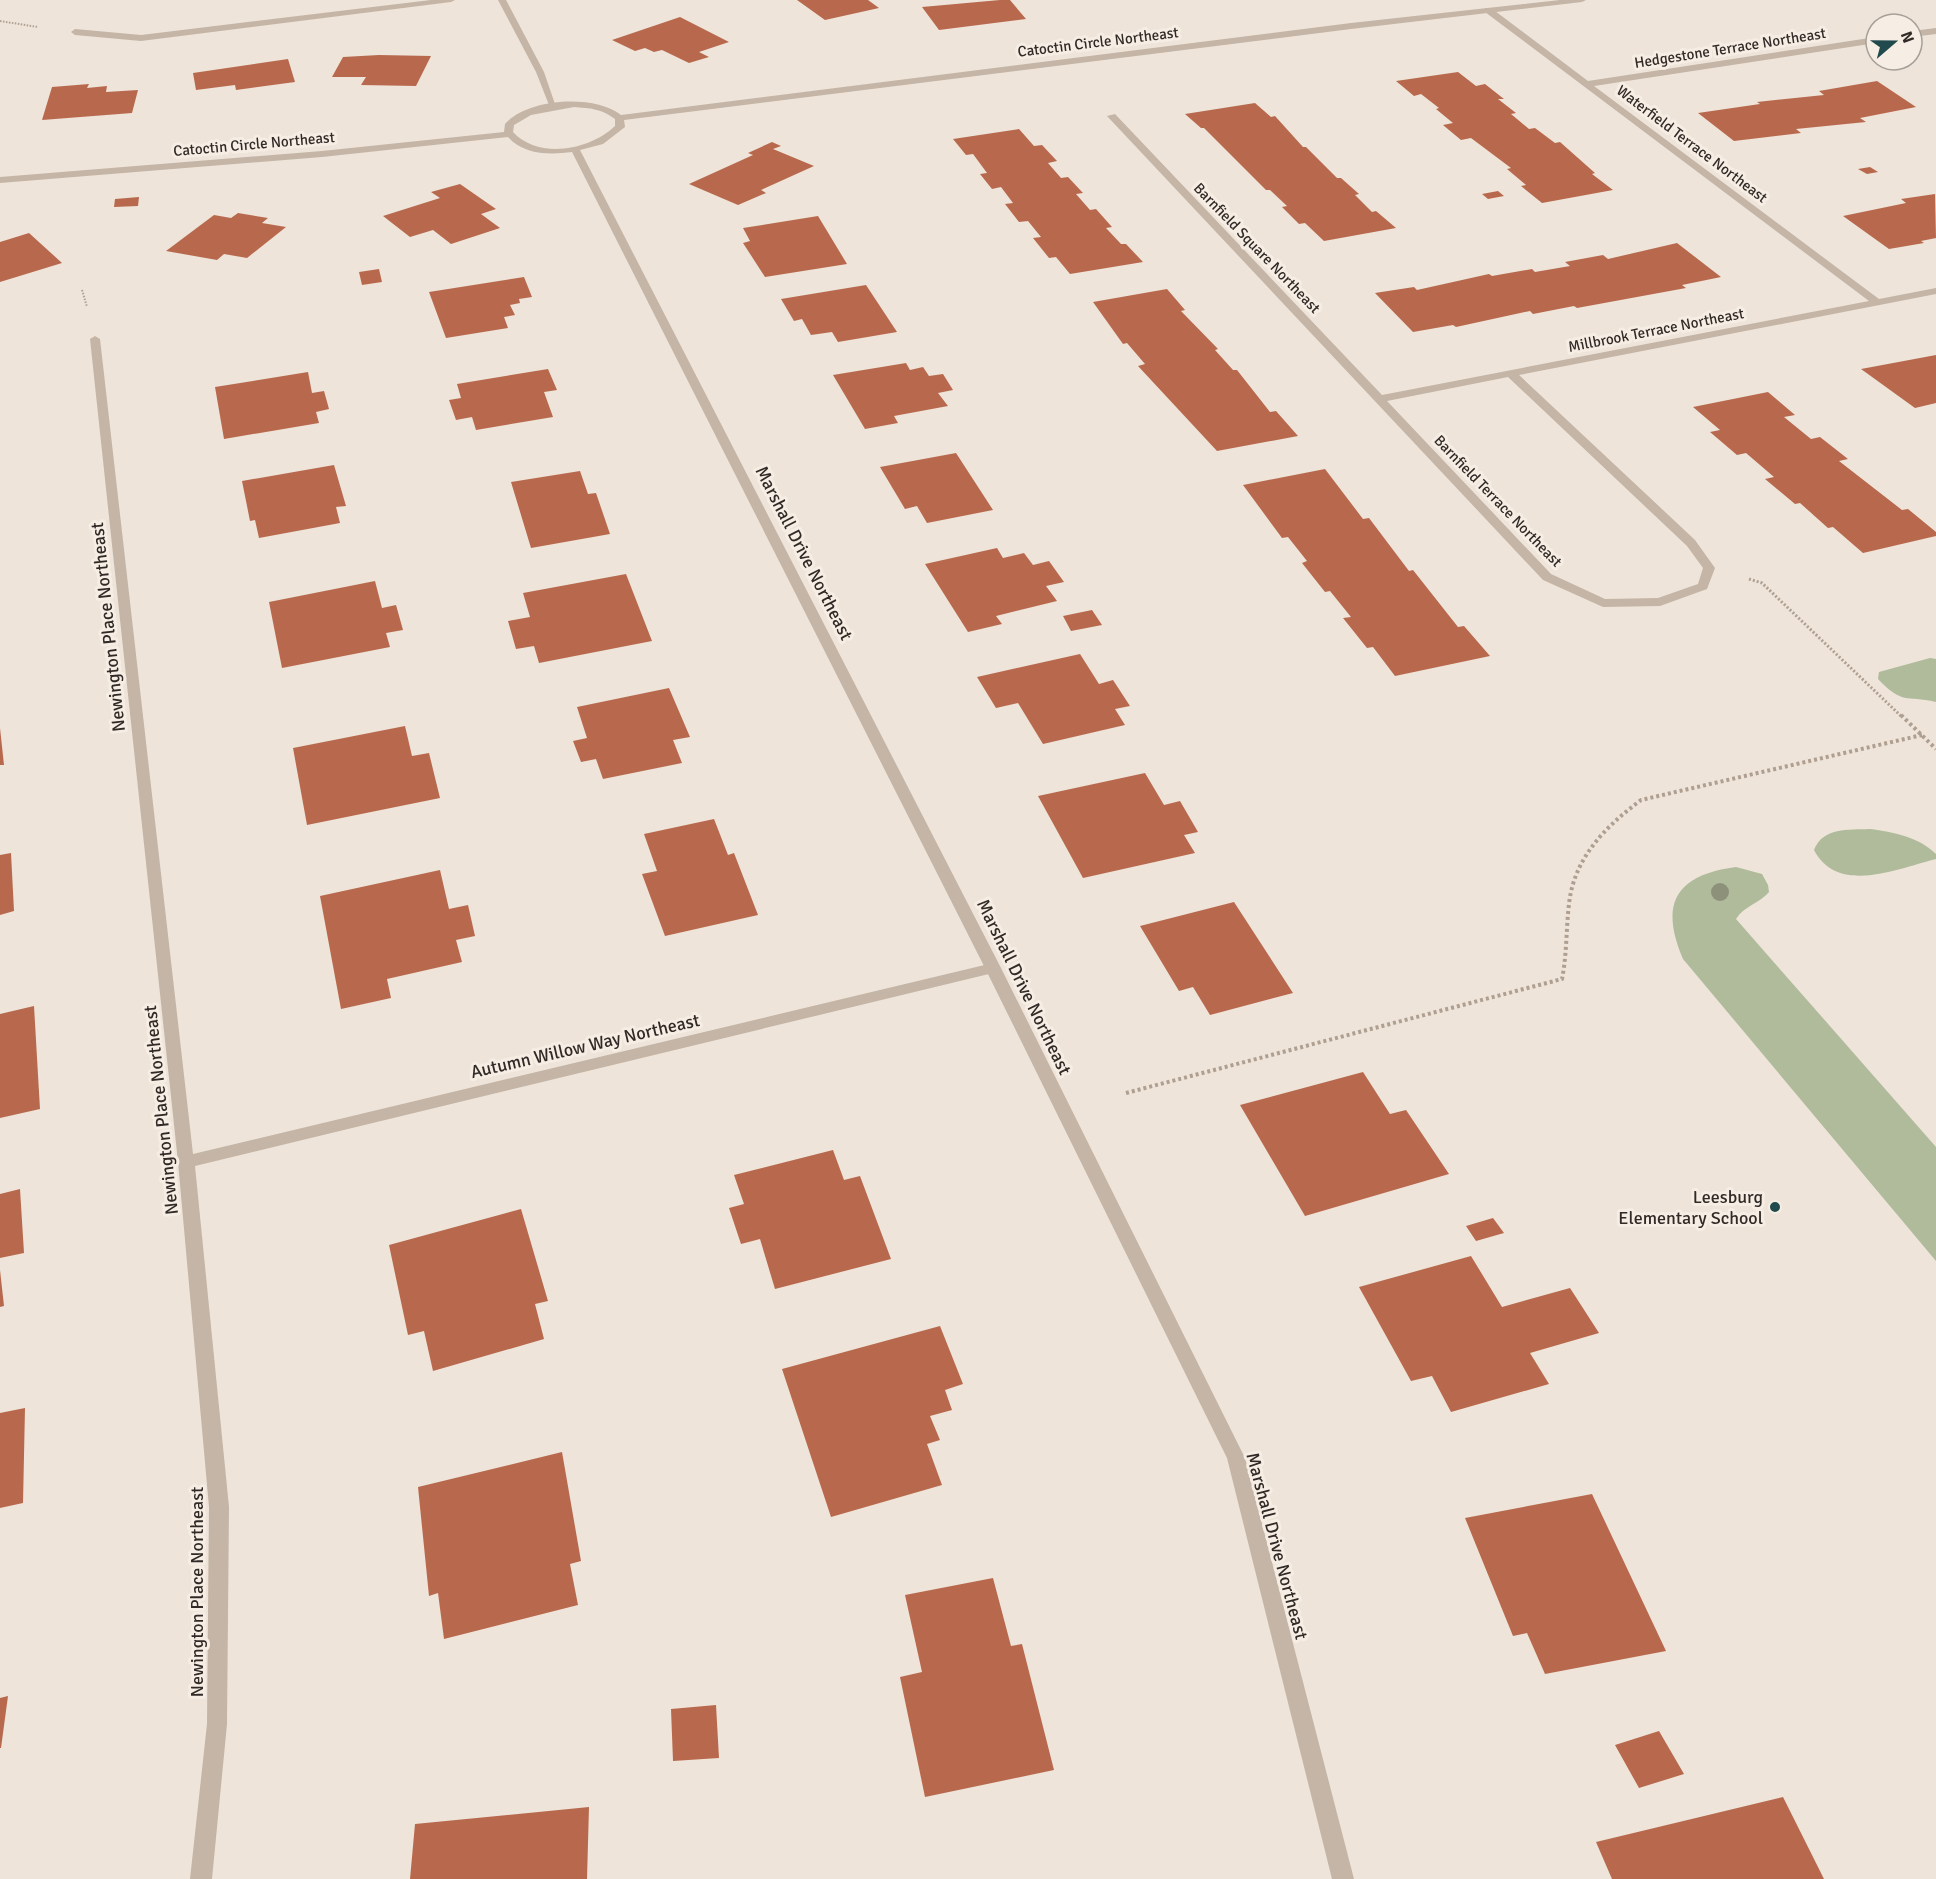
<svg xmlns="http://www.w3.org/2000/svg" width="1936" height="1879" font-family="Signika,sans-serif">
<rect width="100%" height="100%" fill="#eee4d9"/>
<path fill="#afbb9b" d="M1930 658 1936 659V702C1905 695 1903 705 1878 679L1879 672Z
M1870 829C1893 832 1919 837 1936 854V859C1899 868 1838 896 1814 850 1823 827 1848 830 1870 829Z
M1736 867 1762 874 1768 885 1769 892C1760 903 1744 906 1736 919L1936 1147V1261L1683 959C1659 903 1676 875 1736 867Z"/>
<path fill="#b8694d" d="M797 0H868L879 8 825 20Z
M1000 0H1010L1026 19 939 30 922 7Z
M680 17 729 42 699 52 709 57 689 63 662 50 654 52 645 48 635 51 612 40Z
M379 55 431 56 416 86 361 85 366 77H332L343 57Z
M288 59 295 82 236 90 235 85 196 90 193 73Z
M1458 72 1476 86 1485 84 1504 99H1498L1516 113 1511 114 1529 129 1535 128 1555 143 1560 142 1595 173 1592 174 1613 190 1542 203 1521 186 1526 185 1507 169 1511 168 1471 138 1461 140 1443 125 1453 123 1436 109 1439 108 1421 94 1414 96 1396 81Z
M1877 81 1916 107 1860 118 1866 122 1796 129 1801 133 1734 141 1698 113 1760 104 1757 102 1824 95 1819 91Z
M89 84 87 88 107 86 106 92 138 90 132 113 42 120 52 87Z
M1255 103 1271 117 1275 116 1303 147H1306L1337 178H1341L1359 194 1355 195 1372 212 1376 211 1396 228 1324 241 1305 223 1299 224 1282 207 1287 206 1270 190H1266L1204 128H1201L1185 114Z
M1019 129 1034 146 1042 145 1057 161 1048 163 1061 178 1068 177 1083 193 1076 194 1090 210 1096 209 1112 227 1106 228 1121 244H1126L1143 262 1070 274 1056 257 1049 258 1033 238 1041 237 1028 221 1019 222 1005 204 1013 203 1001 187 992 189 980 174 987 173 973 154 966 155 953 139Z
M772 142 781 146 773 149 814 166 761 190 766 193 738 205 689 184 753 155 748 153Z
M1870 167 1878 172 1867 174 1858 169Z
M460 184 496 209 481 214 500 228 451 244 433 230 410 237 383 216 440 198 431 192Z
M1498 191 1504 196 1488 199 1482 194Z
M1935 194 1936 238 1921 241 1924 243 1889 249 1843 216 1906 203 1901 199Z
M139 197 138 206 114 207 115 199Z
M238 213 268 218 262 223 286 227 247 258 224 254 217 260 166 251 214 215 231 218Z
M818 216 847 264 765 277 743 243 750 241 743 228Z
M29 233 62 263 0 282V242Z
M1677 243 1721 277 1682 285 1686 288 1577 308 1574 306 1533 314 1530 311 1456 327 1453 325 1413 332 1375 293 1414 287 1417 290 1489 274 1492 276 1532 269 1535 272 1570 266 1565 262 1603 255 1608 259Z
M379 269 382 282 362 285 359 272Z
M524 277 532 297 519 299 520 303 510 305 515 315 504 317 508 328 446 338 429 292Z
M866 285 897 332 838 342 832 332 811 335 802 319 794 321 781 299Z
M1167 289 1185 310 1181 311 1218 349 1215 350 1233 370H1237L1270 412 1276 411 1298 436 1217 451 1138 366 1145 364 1127 343 1123 344 1093 302Z
M1936 355V403L1915 408 1861 369Z
M906 363 910 370 923 367 929 376 943 374 953 390 938 393 948 406 894 416 898 423 865 429 833 375Z
M548 369 557 390 544 392 553 417 476 430 472 417 456 420 449 400 461 398 457 384Z
M308 372 312 393 324 391 329 409 316 412 319 423 224 439 215 387Z
M1768 392 1795 415 1784 417 1811 439 1820 437 1848 459 1839 461 1902 510 1908 509 1936 532V536L1863 553 1833 527 1828 528 1800 503 1795 504 1765 479 1774 477 1746 453 1737 455 1710 432 1720 430 1693 407Z
M956 453 993 510 927 523 917 506 905 509 880 467Z
M334 465 346 506 336 507 340 523 259 538 255 520 250 521 242 481Z
M1325 469 1363 519 1369 518 1409 571 1413 570 1458 627 1464 626 1490 656 1395 676 1373 647 1367 648 1343 618 1351 617 1330 591 1325 592 1302 563 1307 561 1288 537 1282 538 1243 485Z
M580 471 588 494 596 493 610 534 531 548 511 482Z
M997 548 1003 558 1024 553 1033 565 1049 561 1064 582 1046 586 1057 601 996 616 1002 624 968 632 925 564Z
M626 574 652 641 539 663 534 646 516 649 508 621 530 617 523 593Z
M375 581 382 608 396 605 403 630 386 633 390 647 282 668 269 602Z
M1092 610 1102 625 1071 631 1063 616Z
M1080 654 1099 684 1113 680 1130 706 1115 709 1125 725 1043 744 1018 703 996 708 977 677Z
M669 688 690 737 673 740 682 763 603 779 596 759 581 762 573 741 587 738 577 707Z
M405 726 412 756 429 753 440 798 307 825 293 748Z
M0 728 4 765H0Z
M1145 773 1164 805 1180 801 1198 832 1184 835 1195 853 1083 878 1038 796Z
M714 819 728 855 734 853 758 915 665 936 642 874 657 871 644 834Z
M11 853 14 911 0 915V855Z
M440 870 449 909 468 905 475 936 456 940 462 962 387 979 391 998 341 1009 320 896Z
M1234 902 1293 993 1210 1015 1193 987 1179 991 1140 926Z
M34 1006 40 1109 0 1118V1014Z
M1363 1072 1390 1114 1406 1110 1449 1174 1305 1216 1240 1105Z
M833 1150 844 1180 860 1176 891 1259 775 1289 760 1239 741 1244 729 1208 744 1204 734 1175Z
M20 1189 24 1253 0 1258V1194Z
M521 1209 548 1301 535 1304 544 1339 433 1371 424 1331 408 1335 389 1245Z
M1493 1218 1504 1233 1476 1241 1466 1226Z
M1471 1256 1502 1307 1570 1288 1599 1333 1530 1353 1549 1384 1451 1412 1432 1376 1411 1381 1359 1287Z
M0 1270 4 1306 0 1307Z
M940 1326 963 1384 945 1390 952 1410 930 1416 940 1440 927 1444 942 1485 831 1517 782 1369Z
M25 1408 23 1503 0 1508V1413Z
M562 1452 581 1561 570 1564 578 1605 444 1639 438 1593 429 1596 418 1487Z
M1592 1494 1666 1651 1545 1674 1527 1633 1513 1636 1465 1518Z
M993 1578 1011 1646 1022 1644 1054 1770 925 1797 900 1677 922 1672 905 1595Z
M8 1696 1 1748H0V1698Z
M716 1705 719 1758 673 1761 671 1709Z
M1659 1731 1684 1774 1639 1788 1615 1745Z
M1783 1797 1824 1879H1612L1596 1842Z
M589 1807 587 1879H410L415 1824Z"/>
<g fill="none" stroke-linecap="round" stroke-linejoin="round">
<path stroke="#af9f91" stroke-width="2" stroke-dasharray="1.5 1.5" stroke-linecap="butt" d="M0 21 38 27
M82 290 87 307"/>
<path stroke="#af9f91" stroke-width="3" stroke-dasharray="2 2" stroke-linecap="butt" d="M1749 579 1762 583 1902 717"/>
<path stroke="#af9f91" stroke-width="4" stroke-dasharray="3 3" stroke-linecap="butt" d="M1901 715 1936 749
M1126 1093 1562 979C1567 954 1566 929 1569 904 1574 858 1605 827 1641 800L1922 735"/>
<path fill="#c4b5a6" fill-rule="evenodd" d="M431 0H455L451 2 141 41 75 35 71 32 75 29 141 35Z
M498 0H506L544 72 556 107 549 105 536 72Z
M1485 8H1491L1588 81 1876 37V43L1594 86 1879 299 1936 288V294L1519 375 1695 540 1715 568 1707 589 1660 606 1603 607 1543 580 1107 116 1115 114 1382 395 1869 301 1485 12ZM1508 377 1687 546 1703 568 1698 584 1658 598 1605 599 1551 574 1387 401Z
M1936 28V34L1912 37V31Z
M95 336 100 339 193 1154 993 963 1001 968 993 973 195 1166 229 1507 227 1724 212 1879H190L207 1724 209 1507 178 1162 90 339Z"/>
<path fill="#c4b5a6" fill-rule="evenodd" d="M1560 0H1586L1582 2 1351 29 624 120 625 127 603 144 580 150 1001 968 1245 1458 1354 1879H1332L1227 1458 985 968 572 152C550 155 524 155 508 137L322 157 0 183V177L322 151 504 132 505 124C528 98 594 94 621 115L1351 23ZM574 107C590 108 602 109 615 119V126C590 150 539 160 513 132L514 125 531 115Z"/>
</g>
<circle fill="#8e917a" cx="1720" cy="892" r="9"/>
<circle fill="#214a4e" stroke="#f6eee4" stroke-width="2" cx="1775" cy="1207" r="6"/>
<g text-anchor="middle" stroke-width="6" stroke-linejoin="round" paint-order="stroke">
<g font-size="15" fill="#312a26" stroke="#f6eee4">
<text transform="translate(1098 42) rotate(-7)" y="5">Catoctin Circle Northeast</text>
<text transform="translate(1730 48) rotate(-9)" y="5">Hedgestone Terrace Northeast</text>
<text transform="translate(254 144) rotate(-5)" y="5">Catoctin Circle Northeast</text>
<text transform="translate(1692 144) rotate(37)" y="5">Waterfield Terrace Northeast</text>
<text transform="translate(1257 248) rotate(46)" y="5">Barnfield Square Northeast</text>
<text transform="translate(1656 330) rotate(-11)" y="5">Millbrook Terrace Northeast</text>
<text transform="translate(1498 501) rotate(46)" y="5">Barnfield Terrace Northeast</text>
</g>
<g font-size="18" fill="#312a26" stroke="#f6eee4">
<text transform="translate(804 553) rotate(63)" y="6">Marshall Drive Northeast</text>
<text transform="translate(108 627) rotate(-96)" y="6">Newington Place Northeast</text>
<text transform="translate(1024 987) rotate(64)" y="6">Marshall Drive Northeast</text>
<text transform="translate(585 1046) rotate(-13)" y="6">Autumn Willow Way Northeast</text>
<text transform="translate(161 1110) rotate(-96)" y="6">Newington Place Northeast</text>
<text transform="translate(1277 1546) rotate(75)" y="6">Marshall Drive Northeast</text>
<text transform="translate(197 1592) rotate(-90)" y="6">Newington Place Northeast</text>
</g>
<g font-size="18" fill="#312a26" stroke="#f6eee4" text-anchor="end">
<text x="1763" y="1203">Leesburg<tspan x="1763" dy="21">Elementary School</tspan></text>
</g>
</g>
<g transform="translate(1894 42) rotate(70)"><circle r="28" fill="#f6eee4" stroke="#a7a098" stroke-width="1.5"/>
<path d="M0-4.5L10 22L0 15L-10 22Z" fill="#214a4e"/>
<text y="-9" font-size="16" font-weight="bold" text-anchor="middle" fill="#312a26">N</text>
</g>
</svg>
